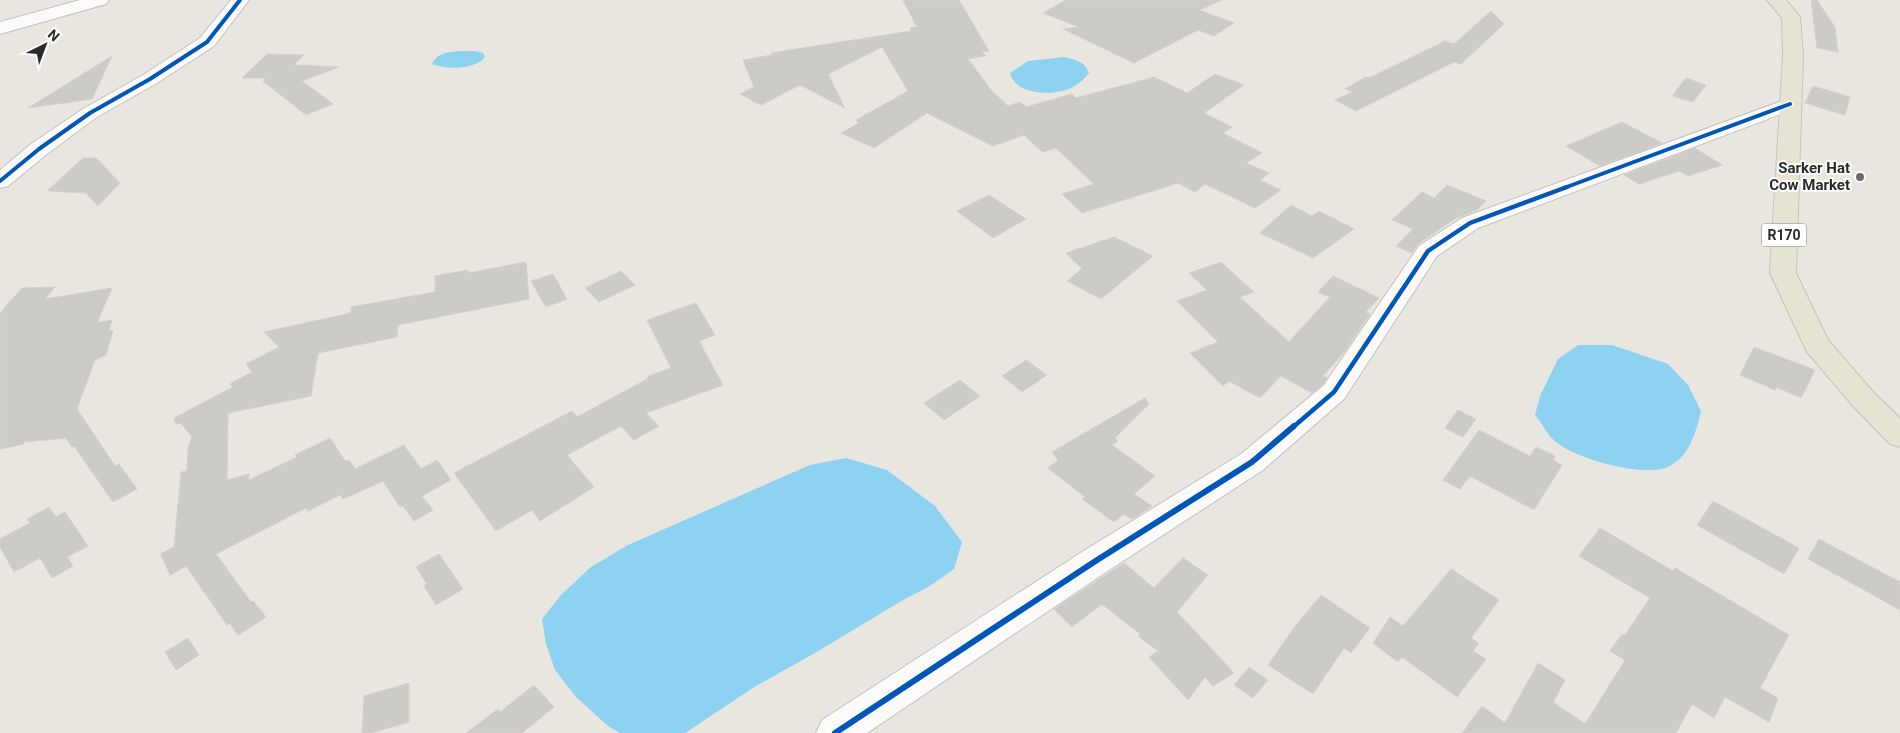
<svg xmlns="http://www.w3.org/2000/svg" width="1900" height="733" font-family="Roboto,sans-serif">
<rect width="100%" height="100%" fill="#e9e5df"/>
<path fill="#8dd2f0" d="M475 51 483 53 485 57C474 70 447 70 432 64 438 49 462 51 475 51Z
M1064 57C1075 60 1085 61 1089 73 1085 78 1078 85 1071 88 1054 96 1016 96 1010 73L1028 61Z
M1578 345H1612L1668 364 1688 385 1701 411C1696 432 1690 455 1670 466 1646 479 1577 459 1556 442 1548 436 1542 423 1535 415L1540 396 1558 359Z
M846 458 887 470 935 506 962 542 954 569 930 586 903 600 815 653 756 686 685 733H620L608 726 576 697 555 670 546 644 542 619 561 595 591 567 628 545 810 465Z"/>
<path fill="#cdcbc6" stroke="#d4d1cb" d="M903 0H959L989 51 982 52 986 56 968 59 991 90 1008 106 1020 102 1026 107 1072 94 1076 98 1154 77 1187 93 1215 74 1244 85 1204 113 1232 127 1223 133 1262 153 1246 163 1269 173 1260 180 1281 190 1255 208 1205 184 1195 192 1178 183 1082 213 1062 194 1094 184 1056 148 1042 152 1024 135 993 146 927 113 874 148 841 133 859 123 856 120 908 91 882 47 828 74 845 108 800 85 761 105 740 94 754 87 743 60 772 55 771 53 911 31 910 28 917 27Z
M1066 0H1222L1199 10 1234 23 1214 36 1198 30 1134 63 1063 29 1079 27 1043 13Z
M1811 0H1817L1835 27 1838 52 1817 48Z
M1491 11 1504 24 1461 64 1454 62 1356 111 1335 100 1352 92 1345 89 1366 77 1369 78 1445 41 1454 44Z
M267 54 304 55 294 65 339 67 302 81 333 104 306 115 263 81 266 78H242Z
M112 56 92 99 28 108Z
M1686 78 1706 85 1693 102 1672 96Z
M1813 86 1850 97 1845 115 1805 103Z
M1622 122 1662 143 1600 166 1566 146Z
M1695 148 1722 165 1688 176 1680 171 1639 184 1624 175Z
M83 158H96L120 183 98 206 86 193 47 191Z
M1447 185 1486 201 1477 210 1456 218 1418 244 1412 253 1396 246 1413 229 1392 220 1422 192 1434 198Z
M989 195 1026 219 993 238 957 211Z
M1291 205 1312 216 1319 211 1354 229 1313 258 1260 233Z
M1114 237 1153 256 1101 299 1067 281 1082 269 1066 253Z
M526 262 529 299 398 325 397 337 318 353 311 396 228 413 227 480 249 474V480L297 457 295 455 330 438 345 461 349 460 355 469 404 445 421 469 437 460 451 480 422 496 433 510 414 521 403 506 400 507 383 481 343 499 340 495 308 511 306 508 216 554 251 602 253 601 266 617 238 635 230 623 227 625 186 566 170 575 161 554 174 547 181 472 187 471 188 448 192 437 181 423 176 424 174 418 233 387 230 384 252 372 246 364 279 347 264 332 351 313V307L435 292V276L468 270V273Z
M1221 262 1254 292 1240 297 1289 342 1330 297 1318 292 1333 276 1379 298 1366 312 1370 314 1345 351 1323 376 1327 378 1323 384 1312 393 1281 376 1260 398 1229 381 1223 386 1190 353 1218 342 1177 301 1207 290 1189 273Z
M621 271 635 285 599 302 585 288Z
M553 274 567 299 546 307 531 281Z
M55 287 45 299 112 288 97 323 112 320 109 331 113 330 106 355 95 360 77 409 115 466 119 464 137 489 113 502 74 446 72 447 66 438 24 442 23 444 0 449V313L22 288Z
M696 303 715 335 699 341 723 385 646 413 659 426 634 440 621 426 567 455 594 487 540 521 532 510 496 531 454 473 572 411 577 417 649 378 648 376 671 368 647 320Z
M1754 347 1815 370 1801 398 1776 387 1775 390 1740 375Z
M1026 360 1047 375 1022 392 1002 376Z
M960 380 980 396 944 420 924 403Z
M1145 398 1149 404 1115 438 1118 441 1112 445 1155 476 1134 494 1152 506 1132 519 1124 514 1114 522 1082 499 1085 497 1048 468 1058 460 1052 452Z
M1458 410 1476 419 1463 437 1445 428Z
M1479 430 1530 456 1536 447 1555 456 1553 460 1562 465 1534 510 1470 476 1460 489 1443 480Z
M1713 501 1799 548 1784 574 1697 525Z
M49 507 56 517 65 512 88 546 67 557 73 566 52 578 40 558 14 572 0 547V539L30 523 27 519Z
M1600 528 1673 571 1675 568 1789 635 1760 688 1778 698 1769 722 1725 697 1714 718 1692 704 1676 733H1462L1482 706 1505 723 1538 663 1565 680 1553 702 1585 724 1625 660 1610 651 1622 634 1625 635 1650 598 1579 556Z
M1819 539 1900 582V610L1808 559Z
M439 554 463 589 436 605 424 586 427 584 416 567Z
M1183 558 1208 575 1177 612 1234 673 1213 686 1205 677 1188 700 1149 657 1158 651 1138 636 1140 634 1102 604 1072 627 1054 609 1124 563 1154 588Z
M1451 569 1499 600 1471 638 1479 643 1473 651 1486 659 1457 697 1402 657 1398 662 1373 643 1390 617 1403 626Z
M1321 595 1370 628 1351 653 1344 648 1313 694 1268 665 1296 625Z
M188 638 199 655 176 670 165 652Z
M1249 667 1268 680 1253 698 1234 685Z
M409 683V722L371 733H362L364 696Z
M534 685 554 707 522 733H466L498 709 500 712Z"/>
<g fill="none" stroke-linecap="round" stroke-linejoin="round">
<g stroke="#c2c1c1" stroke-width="2">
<path id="minor" d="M80 0H109L106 4 0 34V22Z
M231 0H249L214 46 157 83 97 117 47 154 8 186 0 188V170L31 144 83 109 143 75 200 38Z
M1790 98 1797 100 1800 104 1797 108 1478 228 1437 256 1344 399 1263 470 1106 572 867 733H816L822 720 1082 552 1241 454 1324 385 1419 246 1462 218Z"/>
</g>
<g stroke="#c4c3c1" stroke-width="2">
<path id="major" d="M1767 0H1786L1800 17 1803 55 1796 273 1828 340 1874 393 1900 418V447L1890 444 1854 407 1807 352 1770 273 1783 55 1782 18Z"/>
</g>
<use href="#minor" fill="#fcfbfa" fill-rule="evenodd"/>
<use href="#major" fill="#e7e3d2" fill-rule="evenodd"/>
<g stroke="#fff" stroke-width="6">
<path id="cycleway-far2" d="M0 181 39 149 90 113 150 79 207 42 240 0
M1564 188 1790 104"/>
</g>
<g stroke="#fff" stroke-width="8">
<path id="cycleway-far1" d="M1292 428 1334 392 1428 251 1470 223 1567 187"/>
</g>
<g stroke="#fff" stroke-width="9">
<path id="cycleway" d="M835 733 1094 562 1252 462 1294 426"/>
</g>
<use href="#cycleway-far2" stroke="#0057b8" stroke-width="4"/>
<use href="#cycleway-far1" stroke="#0057b8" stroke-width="4.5"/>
<use href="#cycleway" stroke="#0057b8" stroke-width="6"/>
</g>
<circle fill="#6d6b69" stroke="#fff" stroke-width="2" cx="1860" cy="177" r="5"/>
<g text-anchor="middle" stroke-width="4" stroke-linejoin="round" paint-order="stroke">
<rect fill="#fff" stroke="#6a6a6a" stroke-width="1" x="1761.5" y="223.5" width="45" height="23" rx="4"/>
<g font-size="14" font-weight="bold" fill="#2a2a2a">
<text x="1784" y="240">R170</text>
</g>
<g font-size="15" font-weight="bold" fill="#2a2a2a" stroke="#fff" text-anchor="end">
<text x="1850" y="173">Sarker Hat<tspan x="1850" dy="17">Cow Market</tspan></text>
</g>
</g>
<g transform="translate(45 45) rotate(42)" stroke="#ffffff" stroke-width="4" paint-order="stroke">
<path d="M0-4L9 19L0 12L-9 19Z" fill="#2a2a2a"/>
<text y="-8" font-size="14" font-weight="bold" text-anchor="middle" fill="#2a2a2a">N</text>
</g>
</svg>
